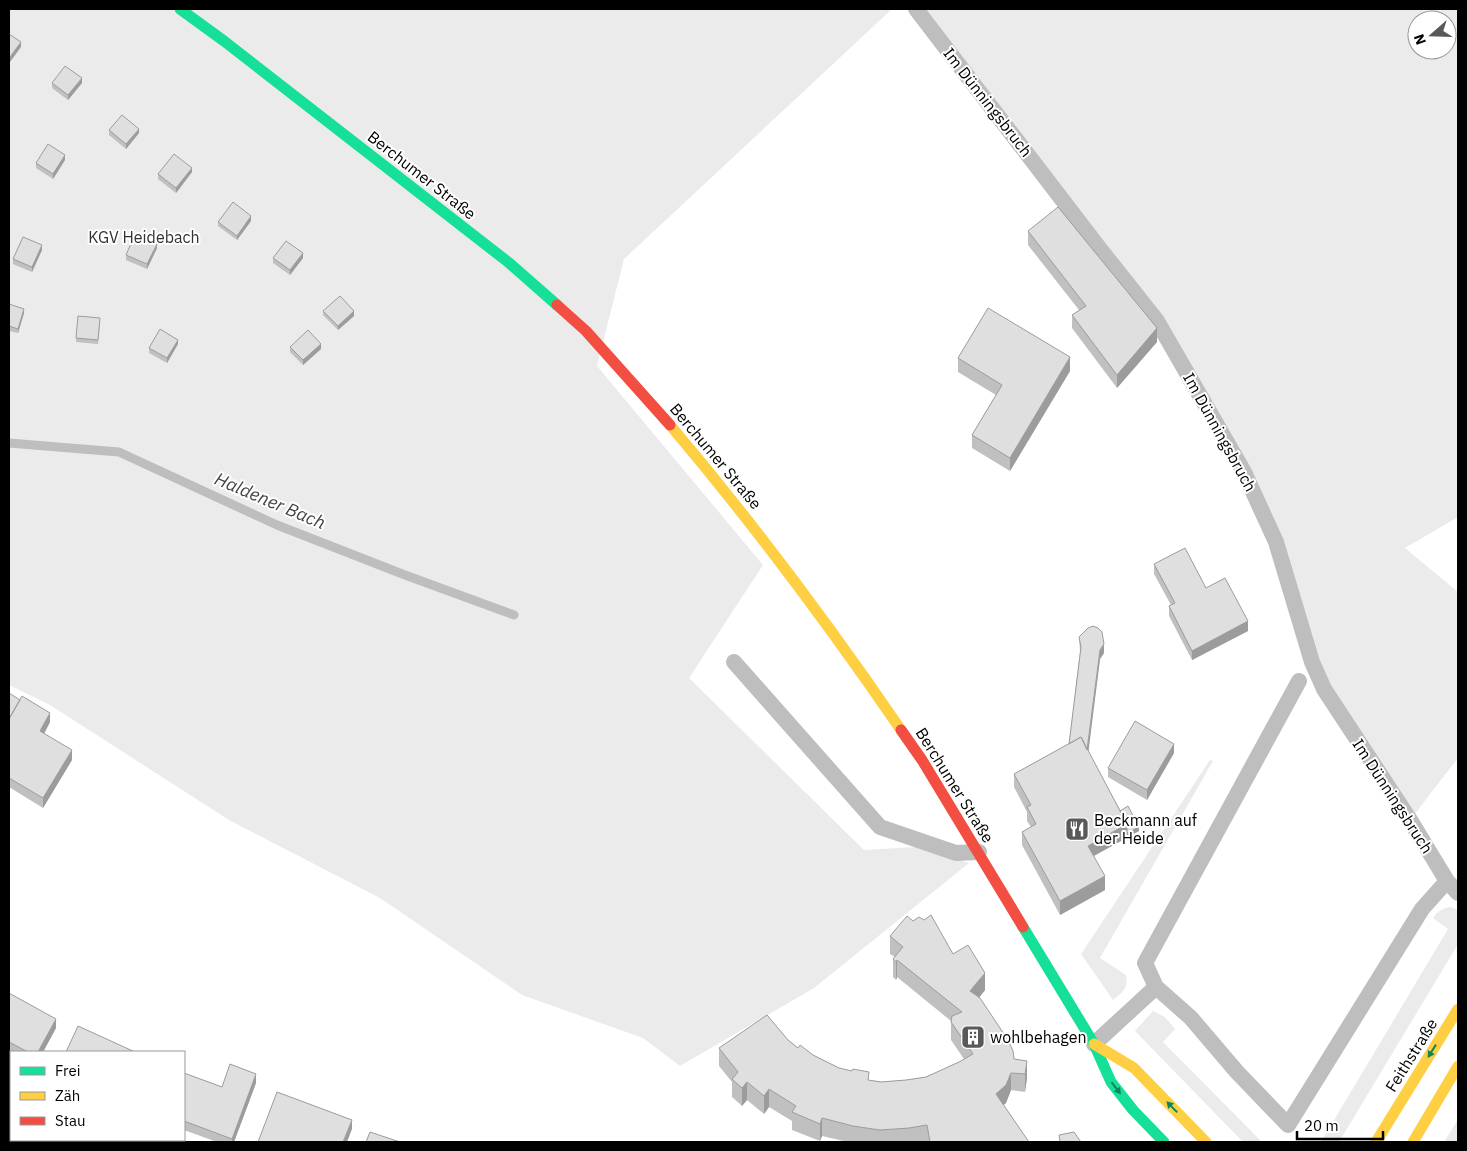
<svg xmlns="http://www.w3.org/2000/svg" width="1467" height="1151" font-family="'IBM Plex Sans',sans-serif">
<rect width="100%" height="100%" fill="#fff"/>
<path fill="#ebebeb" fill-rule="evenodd" d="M9 9H892L624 259 597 366 763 565 689 678 864 850 917 847 969 863 814 988 680 1066 643 1038 522 995 380 898 229 820 50 705 9 685Z
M921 9H1458V517L1405 548 1458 592V758L1410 820 1324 689 1276 542 1205 402ZM1417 20H1447V50H1417Z
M1210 760 1213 761 1100 958 1126 975C1129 988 1122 993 1113 1000L1081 954Z
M1450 907 1456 909 1458 913V944L1339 1142H1321L1448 929 1433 918C1437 911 1442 909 1450 907Z
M1153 1011 1165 1017 1175 1029 1163 1042 1262 1142H1243L1135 1031Z
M1458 1119V1142H1444L1457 1121Z"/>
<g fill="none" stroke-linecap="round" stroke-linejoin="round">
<path stroke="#bebebe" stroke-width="9" d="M9 443 119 452 277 525 405 575 514 615"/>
<path stroke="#bebebe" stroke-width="16" d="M916 9 1100 249 1157 321 1244 472 1276 542 1312 662 1324 689 1410 820 1447 881 1458 893
M734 662 880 827 956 853 979 852
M1156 987 1191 1018 1237 1072 1288 1125 1422 909 1447 881
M1094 1044 1156 987 1145 963 1299 681"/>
<path stroke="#bebebe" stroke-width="28" d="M9 1095 11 1096
M106 1140 111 1142"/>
<path stroke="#16e098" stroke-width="11" d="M180 9 224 41 508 262 557 305
M1023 927 1094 1044 1111 1082 1133 1110 1164 1142"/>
<path stroke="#ffcf43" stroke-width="11" d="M670 425C753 523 829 625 901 730
M1094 1044 1134 1068 1206 1142
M1376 1142 1458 1009
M1413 1142 1458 1066"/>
<path stroke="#f24e42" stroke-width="11" d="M557 305 586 331 670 425
M901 730 922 760 1023 927"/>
</g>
<path fill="#c0c0c0" d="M52 83H82L68 100 52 88Z
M109 130 139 133 126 149 109 135Z
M65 160 53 179 36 168V163Z
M192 172 176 193 158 179V174Z
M251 221 237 240 218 226V222Z
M1028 231 1157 342 1117 388 1072 328V315L1079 310 1028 245Z
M157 248 147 269 126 260V255Z
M42 250 32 272 13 264V259Z
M273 258H303L290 275 273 263Z
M9 304 24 313 18 333 9 331Z
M323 311 354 316 338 330 323 315Z
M100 323 98 344 76 342V338Z
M178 344 167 363 149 353V348Z
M290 347 321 349 303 365 290 352Z
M958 358 1070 371 1010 471 972 448V435L996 395 958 372Z
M1154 564 1206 588 1248 631 1192 660 1169 616V606L1171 605 1154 574Z
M1079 637 1104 653 1100 659 1088 752 1120 810 1139 831 1094 856 1105 890 1060 915 1022 845V832L1031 827 1027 821V812L1014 787V774L1069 744 1080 652Z
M9 693 50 722 44 734 72 760 43 808 9 787Z
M1174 753 1147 800 1108 777V768Z
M890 936 953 954 985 990 979 998 1014 1059 1027 1061V1078L1025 1092 1011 1090 1006 1103 1003 1105 1029 1142H848L822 1136 820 1141 792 1130V1121L769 1107 764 1114 747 1100 742 1106 732 1097V1082L719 1066V1048L788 1040 798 1048 813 1055 839 1068 869 1080 881 1082 906 1080 926 1077 959 1062 964 1059 951 1040V1021L897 977 896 980 893 977V959L895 957 890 954Z
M9 993 56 1028 43 1052H11L9 1051Z
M184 1073 222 1087 256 1083 234 1142H217L184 1130Z"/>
<path fill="#9c9c9c" d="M21 42V47L10 62V57Z
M82 78V83L68 100V95Z
M139 129V133L126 149V144Z
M65 155V160L53 179V174Z
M192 168V172L176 193V188Z
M251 216V221L237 240V236Z
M157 244V248L147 269V264Z
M42 245V250L32 272V267Z
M303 253V258L290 275V270Z
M24 309V313L18 333V329Z
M354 311V316L338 330V326Z
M1157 328V342L1117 388V375Z
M178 340V344L167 363V358Z
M321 344V349L303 365V360Z
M1070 357V371L1010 471V458Z
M1248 621V631L1192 660V651Z
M1104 644V653L1100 659 1087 763V753L1100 650Z
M50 713V722L40 741V731Z
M1174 744V753L1147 800V790Z
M72 750V760L43 808V798Z
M1127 824 1139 827V831L1088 859V846Z
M1105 876V890L1060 915V901Z
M10 923V932L9 934V924Z
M897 960V977L896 980V962Z
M985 973V990L970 1009V991Z
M56 1019V1028L43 1052H38Z
M1027 1061V1078L1025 1092V1074Z
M1011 1073V1090L1006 1103 996 1112V1094Z
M256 1074V1083L234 1142H232V1139Z
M747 1082V1100L742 1106V1088Z
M769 1089V1107L764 1114V1096Z
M822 1118V1136L820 1141V1124Z
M352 1120V1129L347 1142H343Z"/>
<path fill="#dfdfdf" stroke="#9c9c9c" d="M9 34 21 42 10 57 9 56Z
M65 66 82 78 68 95 52 83Z
M122 115 139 129 126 144 109 130Z
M48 144 65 155 53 174 36 163Z
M174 154 192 168 176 188 158 174Z
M233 202 251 216 237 236 218 222Z
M1058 207 1157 328 1117 375 1072 315 1086 306 1028 231Z
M135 234 157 244 147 264 126 255Z
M23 237 42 245 32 267 13 259Z
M286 241 303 253 290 270 273 258Z
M340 296 354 311 338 326 323 311Z
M9 304 24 309 18 329 9 326Z
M988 308 1070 357 1010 458 972 435 1002 385 958 358Z
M78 316 100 318 98 340 76 338Z
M160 329 178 340 167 358 149 348Z
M308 330 321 344 303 360 290 347Z
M1185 548 1206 588 1225 578 1248 621 1192 651 1169 606 1175 603 1154 564Z
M1093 626 1098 628 1102 632 1104 644 1100 650 1087 750 1081 737 1069 744 1081 647 1079 637 1088 628Z
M9 693 20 700 9 719Z
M22 696 50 713 40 731 72 750 43 798 9 778V719Z
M1135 721 1174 744 1147 790 1108 768Z
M1081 737 1127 824 1088 846 1105 876 1060 901 1022 832 1036 824 1027 807 1031 805 1014 774Z
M1128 806 1139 827 1127 833V824L1120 811Z
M931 915 953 954 968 945 985 973 970 991 980 998 1008 1040 1013 1051 1014 1059 1027 1061 1025 1074 1011 1073 1006 1085 996 1094 1029 1142H930L927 1125 909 1128 880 1130 853 1126 822 1118 820 1124 792 1112 796 1106 769 1089 764 1096 747 1082 742 1088 732 1079 738 1072 719 1048 767 1015 788 1040 798 1048 800 1045 813 1055 839 1068 852 1071 853 1069 869 1072 868 1080 881 1082 906 1080 926 1077 959 1062 973 1054 951 1022 952 1016 962 1012 897 960 896 962 893 959 903 947 890 936 907 916 913 921 919 917 924 920Z
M9 993 56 1019 38 1052H28L9 1042Z
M78 1026 135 1052H66Z
M230 1064 256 1074 232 1139 184 1121V1073L222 1087Z
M277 1092 352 1120 343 1142H258Z
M370 1132 400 1142H366Z
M1074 1132 1081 1142H1060L1059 1135Z
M26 1140H43L49 1142H25Z"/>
<defs><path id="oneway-solid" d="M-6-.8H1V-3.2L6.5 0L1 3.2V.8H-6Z" transform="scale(1.25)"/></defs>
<g fill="#0d865b">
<use href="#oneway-solid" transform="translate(1432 1051) rotate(122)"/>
<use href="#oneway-solid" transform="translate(1116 1088) rotate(52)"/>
<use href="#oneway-solid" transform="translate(1172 1107) rotate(-134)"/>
</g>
<defs>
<g id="restaurant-square" transform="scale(1.25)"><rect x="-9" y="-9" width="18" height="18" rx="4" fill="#595959" stroke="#fff"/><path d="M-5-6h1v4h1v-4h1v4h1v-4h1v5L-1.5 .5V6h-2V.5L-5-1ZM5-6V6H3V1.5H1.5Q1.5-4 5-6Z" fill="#fff"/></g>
<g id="building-square" transform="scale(1.25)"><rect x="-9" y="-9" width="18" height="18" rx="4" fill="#595959" stroke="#fff"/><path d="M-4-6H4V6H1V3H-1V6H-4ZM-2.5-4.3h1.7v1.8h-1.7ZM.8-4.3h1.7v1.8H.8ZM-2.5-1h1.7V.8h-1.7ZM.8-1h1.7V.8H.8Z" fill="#fff"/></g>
</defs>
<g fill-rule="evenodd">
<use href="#restaurant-square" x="1077" y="829"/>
<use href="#building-square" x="973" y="1037"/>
</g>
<g text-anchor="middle" stroke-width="4" stroke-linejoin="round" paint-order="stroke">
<g font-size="16" fill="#000" stroke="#fff">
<text transform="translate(988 102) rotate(52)" y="6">Im Dünningsbruch</text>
<text transform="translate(422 175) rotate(38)" y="6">Berchumer Straße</text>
<text transform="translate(1220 432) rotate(61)" y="6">Im Dünningsbruch</text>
<text transform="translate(716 456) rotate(50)" y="6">Berchumer Straße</text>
<text transform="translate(955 785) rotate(58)" y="6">Berchumer Straße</text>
<text transform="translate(1393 796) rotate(57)" y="6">Im Dünningsbruch</text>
<text transform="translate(1411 1055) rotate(-58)" y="6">Feithstraße</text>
</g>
<g font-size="16" fill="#323232" stroke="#fff">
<text x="144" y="243">KGV Heidebach</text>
</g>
<g font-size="16" fill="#000" stroke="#fff" text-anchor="start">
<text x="1094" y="826">Beckmann auf<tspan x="1094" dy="18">der Heide</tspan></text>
<text x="990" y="1043">wohlbehagen</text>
</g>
<g font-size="18" font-style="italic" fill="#434343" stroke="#fff">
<text transform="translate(270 501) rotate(23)" y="6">Haldener Bach</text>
</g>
</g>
<rect width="1467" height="1151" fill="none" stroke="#000000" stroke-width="20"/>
<rect x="10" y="1051" width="175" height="90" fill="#ffffff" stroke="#999999"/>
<rect x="20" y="1067" width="25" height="8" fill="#16e098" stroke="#999999"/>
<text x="55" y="1076" font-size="15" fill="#000000">Frei</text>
<rect x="20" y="1092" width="25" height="8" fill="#ffcf43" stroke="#999999"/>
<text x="55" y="1101" font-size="15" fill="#000000">Zäh</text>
<rect x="20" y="1117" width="25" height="8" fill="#f24e42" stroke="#999999"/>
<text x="55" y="1126" font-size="15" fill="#000000">Stau</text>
<g transform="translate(1432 35) rotate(250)"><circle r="24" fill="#ffffff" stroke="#999999"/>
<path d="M0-4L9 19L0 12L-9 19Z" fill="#595959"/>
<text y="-8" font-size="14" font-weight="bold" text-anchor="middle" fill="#000000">N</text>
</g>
<path d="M1297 1131v8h86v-8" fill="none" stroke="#000000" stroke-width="2.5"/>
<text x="1304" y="1131" font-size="15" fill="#000000" stroke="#ffffff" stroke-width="4" paint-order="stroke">20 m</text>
</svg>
